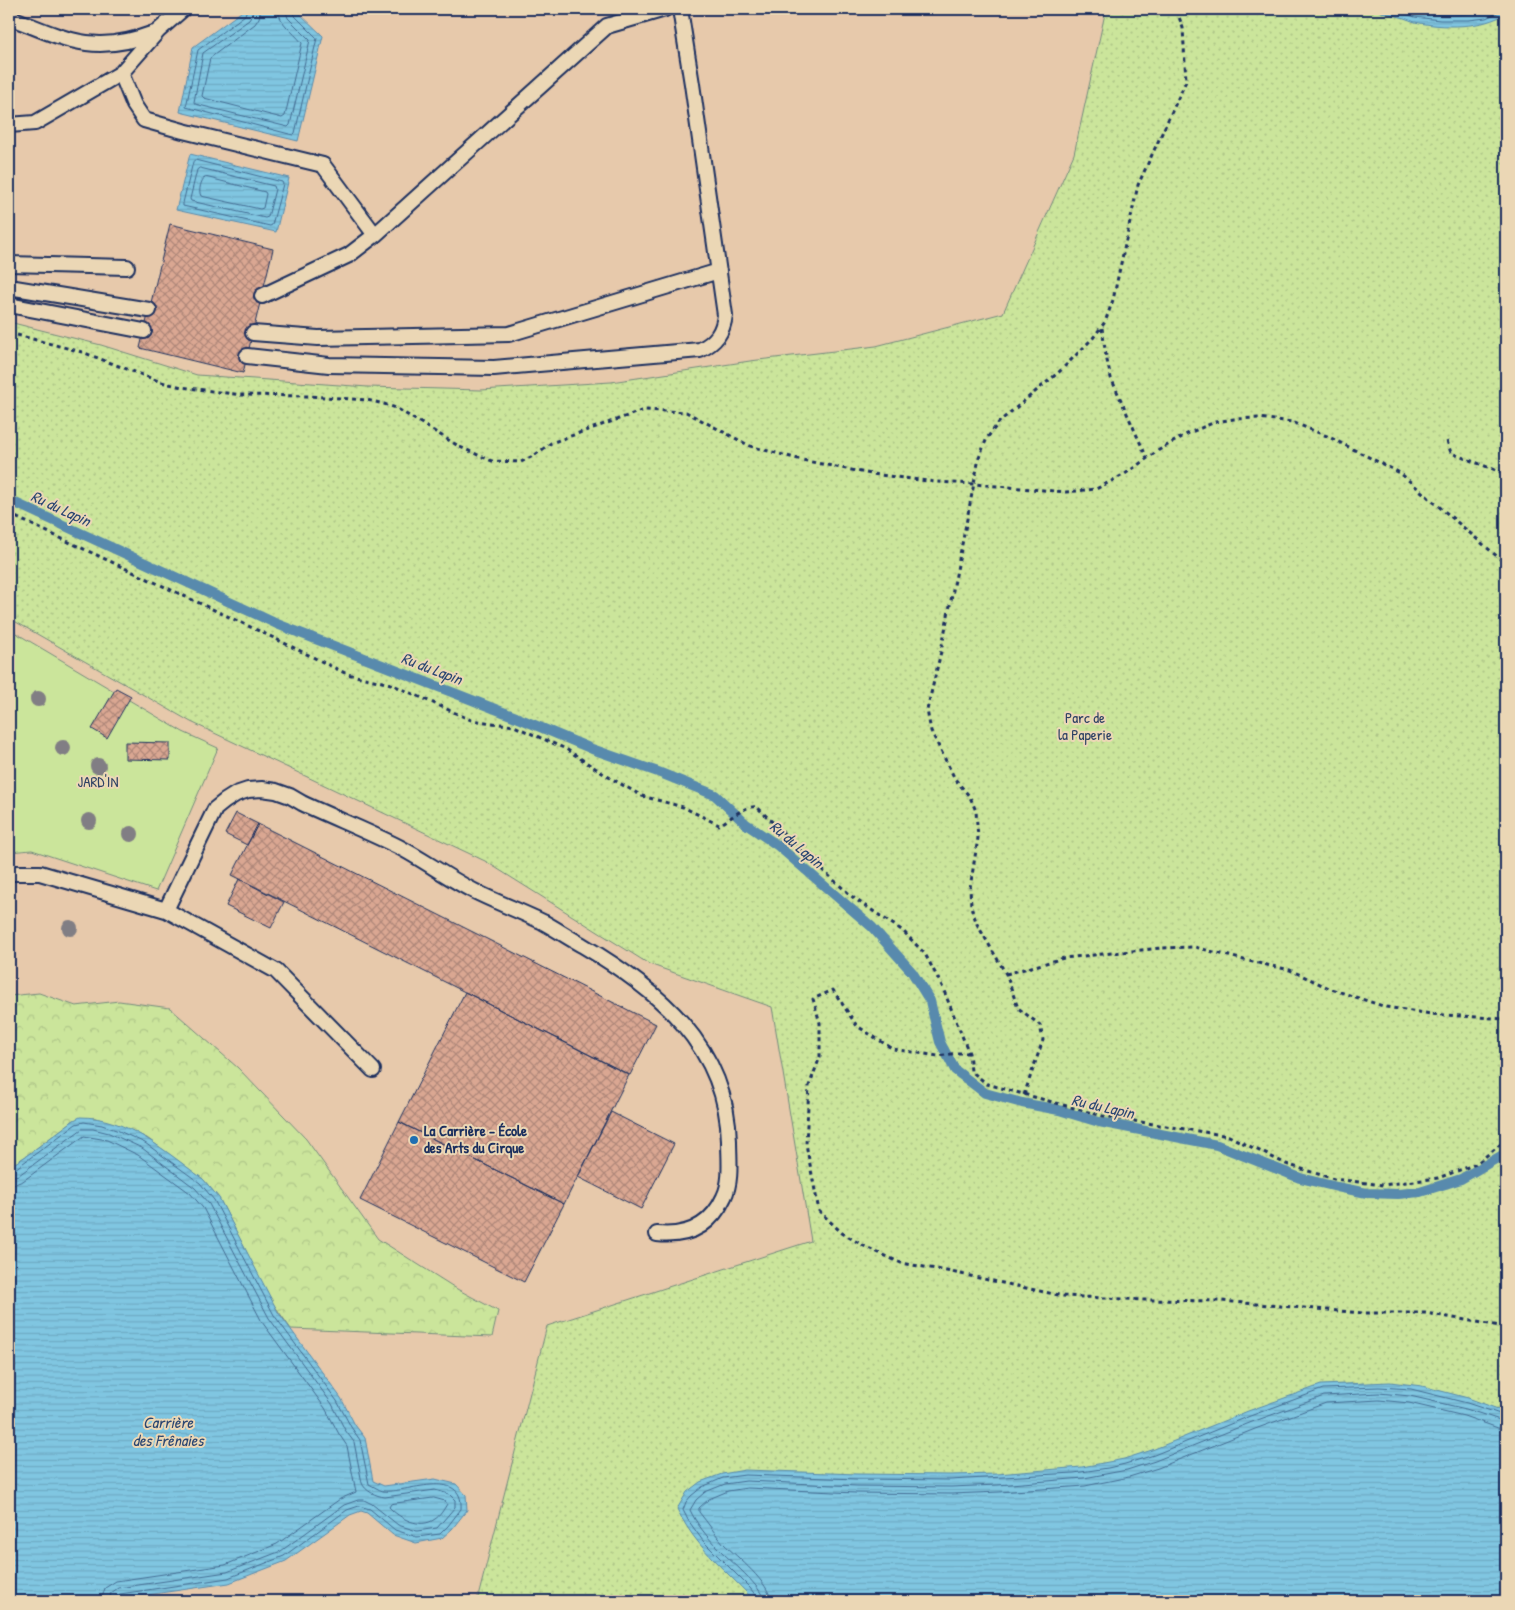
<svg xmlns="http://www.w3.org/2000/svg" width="1515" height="1610" font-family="'Patrick Hand',sans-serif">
<defs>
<pattern id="forest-crowns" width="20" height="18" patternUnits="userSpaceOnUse" patternTransform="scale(1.25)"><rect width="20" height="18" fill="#cbe59b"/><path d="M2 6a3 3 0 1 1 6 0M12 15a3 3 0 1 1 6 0" fill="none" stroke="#aec588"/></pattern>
<pattern id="park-dots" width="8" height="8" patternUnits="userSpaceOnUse" patternTransform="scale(1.25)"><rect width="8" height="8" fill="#cbe59b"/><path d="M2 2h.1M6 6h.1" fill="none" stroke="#aec588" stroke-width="1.8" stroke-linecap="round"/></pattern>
<pattern id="water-rules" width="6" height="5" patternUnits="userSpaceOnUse" patternTransform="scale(1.25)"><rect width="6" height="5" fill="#80c6e1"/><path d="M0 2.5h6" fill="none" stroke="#6eaac3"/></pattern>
<pattern id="building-cross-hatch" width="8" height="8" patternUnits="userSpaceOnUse" patternTransform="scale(1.25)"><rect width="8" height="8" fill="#daa792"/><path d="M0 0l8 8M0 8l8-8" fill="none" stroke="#b0887a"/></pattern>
</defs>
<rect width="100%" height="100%" fill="#e7c9ab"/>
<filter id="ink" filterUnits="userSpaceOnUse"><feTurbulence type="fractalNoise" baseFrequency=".02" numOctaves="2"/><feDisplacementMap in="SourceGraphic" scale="10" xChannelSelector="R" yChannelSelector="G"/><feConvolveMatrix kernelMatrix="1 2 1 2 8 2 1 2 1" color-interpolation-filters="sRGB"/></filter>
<g filter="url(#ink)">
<path fill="url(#forest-crowns)" stroke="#738a7c" d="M39 993 76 1006 119 1001 170 1008 238 1068 306 1139 378 1239 457 1289 498 1311 492 1337 291 1329 272 1302 219 1198 203 1179 147 1138 113 1123 95 1118 74 1120 26 1156 9 1167V996Z"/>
<path fill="url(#park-dots)" stroke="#738a7c" d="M1106 9H1506V1601H477L547 1326 811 1241 772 1007 649 964 485 861 191 722 9 618V322L101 345 197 375 368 387 481 390 611 382 750 361 876 346 1003 313 1074 154Z"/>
<path fill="#cbe59b" stroke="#738a7c" d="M9 629 183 732 218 748 156 891 32 850 9 852Z"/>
<path fill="url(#water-rules)" stroke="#588aad" d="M245 9H292L296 10 323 36 298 141 180 112 193 47Z
M1374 9H1506V13C1484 29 1441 28 1415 22 1411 21 1408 19 1404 18 1394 15 1383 13 1374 9Z
M190 154 289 178 276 232 176 210Z
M80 1117C128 1117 166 1152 203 1179L219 1198 278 1312 341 1398 355 1425 365 1438 373 1481 384 1486 435 1479 456 1484 466 1495 467 1510 452 1529 442 1538 416 1543 393 1535 367 1513 361 1511 350 1515 286 1561 229 1583 105 1601H9V1167L26 1156 74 1120Z
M1390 1382 1422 1386 1468 1398 1506 1412V1601H754C746 1591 736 1582 727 1573 707 1554 689 1534 677 1509L687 1492 700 1482 722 1474 745 1470 857 1474 950 1475 997 1474 1082 1467 1124 1459 1152 1450 1248 1411 1321 1385Z"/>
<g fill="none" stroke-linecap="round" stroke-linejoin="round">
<path stroke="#436b92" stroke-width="1" d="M247 9 245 15 198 50 186 107 293 135 295 133 317 38 293 14 292 9
M253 9 252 15 249 20 203 53 194 102 195 104 288 127 290 125 310 40 288 18 285 9
M261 9 259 18 255 24 210 58 202 96 204 98 282 118 285 116 302 43C293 31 279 24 278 9
M1389 9 1415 17 1440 20H1469L1486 18 1506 9
M1413 9C1432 18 1473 16 1492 9
M195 160 282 182 283 184 272 225 270 226 183 206V203L193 162Z
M200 168 274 186 275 189 268 217 265 218 191 201 190 199 197 170Z
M205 177 265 192 266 194 263 208 260 209 201 196C198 191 201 180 205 177Z
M9 1171 15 1169 76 1124 84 1122 102 1125 119 1131 145 1143 200 1183 214 1200 274 1315 337 1401 351 1427 360 1440 369 1484C373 1486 379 1490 383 1491 404 1494 464 1466 461 1509L448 1526 440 1534 417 1537 395 1530 370 1509 359 1506 347 1510 284 1556 228 1578 120 1594 116 1596 115 1601
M9 1177 19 1175 82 1129H93L109 1133 142 1148 195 1188 209 1204 269 1318 332 1404 345 1430 354 1442 362 1483C365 1491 376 1496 385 1497L435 1490 449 1494 455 1500V1507L437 1528 417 1531 398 1525 372 1504 364 1500H358L344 1505 281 1551 227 1572 118 1588 111 1593 109 1601
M9 1185 15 1184 23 1181 84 1136 107 1140 138 1155 190 1193 203 1208 262 1322 325 1408 339 1434 347 1446 356 1492 340 1499 277 1544 225 1565 116 1581 105 1588 101 1601
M434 1498 445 1501 447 1504C444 1509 440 1516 435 1519 420 1530 399 1518 389 1507L391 1504Z
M757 1601V1597L750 1588 703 1541 688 1520 683 1510 686 1502 691 1496 702 1487 723 1478 745 1475 857 1479 950 1480 1074 1473 1108 1468 1125 1464 1154 1455 1250 1416 1323 1389 1379 1387 1411 1389 1467 1403 1506 1416
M764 1601C763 1587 729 1560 718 1548 707 1537 696 1523 690 1510L696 1500 705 1492 725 1484 746 1481 857 1486 951 1487 998 1485 1084 1478 1127 1470 1155 1461 1252 1422 1324 1396 1379 1393 1410 1396 1466 1409 1506 1422
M771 1601C770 1583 737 1557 724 1544 715 1534 708 1523 699 1512V1508L709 1499 728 1491 747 1488 856 1493 951 1494 999 1492 1085 1486 1129 1477 1158 1468 1255 1429 1326 1403 1379 1400 1409 1403 1464 1416 1498 1428 1506 1429"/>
<path stroke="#588aad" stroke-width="10" d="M9 500 277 624 516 717 592 749 658 772 715 795 746 824 777 845 872 927 912 972 930 1001 940 1042 955 1070 985 1093 1022 1103 1059 1110 1099 1122 1217 1145 1300 1178 1337 1187 1367 1193 1398 1194 1420 1192 1461 1179 1506 1153"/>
</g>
<path fill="url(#building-cross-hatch)" stroke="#1b2f5e" d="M170 224 273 249 243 373 140 348Z
M116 688 131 696 107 738 92 729Z
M125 742 170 743V760L125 759Z
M236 813 258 824 247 845 225 834Z
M258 824 656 1024 630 1075 232 875Z
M239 879 284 902 271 928 226 906Z
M465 992 629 1075 564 1204 399 1122Z
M611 1112 674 1144 641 1209 578 1177Z
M399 1122 564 1204 524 1282 360 1200Z"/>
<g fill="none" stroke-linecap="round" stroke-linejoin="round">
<g stroke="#1b2f5e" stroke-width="18">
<path id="lane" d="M9 17C65 39 93 56 154 33
M121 73 134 105 144 120 183 131 323 165 375 235 607 26 665 9
M9 125 35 123 121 73 158 31 183 9
M9 264 127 267
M9 287 149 310
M262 296 349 255 375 235
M9 305 144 331
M253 333 318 338 509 334 719 271
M247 356 329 365 494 368 700 350C716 342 723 332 725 315L692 84 680 9
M9 873H40L166 910 276 971 373 1070
M166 910 215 809 225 801 236 794 248 790 262 789 276 791 290 796 302 803C334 818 367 831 399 847 424 860 448 878 474 891 496 902 520 911 543 922 556 929 569 938 582 945 657 989 727 1046 729 1141 729 1159 732 1181 724 1197 711 1226 688 1237 657 1234"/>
</g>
<path stroke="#1b2f5e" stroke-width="3" stroke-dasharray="4 4" stroke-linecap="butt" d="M1102 328 1106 356 1111 378 1147 458
M17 335 82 352 161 382 182 387 241 395 310 396 367 400 384 404 396 408 460 447 492 461 521 462 535 455 551 443 644 410 686 412 750 446 802 460 871 474 936 482 974 484 1066 492 1096 489 1125 474 1159 450 1189 433 1215 422 1234 419 1259 418 1292 422 1327 436 1400 473 1506 564
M1447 441 1451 453 1506 474
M9 514 274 638 347 674 391 684 471 720 514 726 566 749 607 776 642 796 683 807 719 825C731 819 744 805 757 807L810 859 855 899 903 931 925 954 942 986 969 1053 971 1071 987 1084 1103 1116 1229 1136 1286 1164 1334 1179 1383 1185 1438 1178 1476 1164 1506 1140
M1006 974 1064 958 1161 948 1195 947 1244 960 1290 970 1331 989 1386 1007 1431 1014 1506 1019
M969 1053H958L938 1056 893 1049 857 1026 833 990 813 999 820 1023V1057L809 1086 806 1144 819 1211 842 1233 864 1246 901 1263 942 1270 1063 1296 1145 1300 1221 1301 1363 1313H1425L1506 1327
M1024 1095 1043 1040 1040 1025 1018 1008 1006 974 977 924 971 907 970 888 978 838 976 811 970 797 955 779 931 731 927 710 940 656 979 458 987 438 1000 421 1059 372 1093 338 1105 322 1113 300 1138 185 1186 81 1183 28 1176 9"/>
<use href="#lane" stroke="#ebd7b5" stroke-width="14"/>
</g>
<g fill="#817e84">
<circle cx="38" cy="699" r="8"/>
<circle cx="63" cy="748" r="8"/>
<circle cx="98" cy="766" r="8"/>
<circle cx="89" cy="821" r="8"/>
<circle cx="131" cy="834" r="8"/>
<circle cx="70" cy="928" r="8"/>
</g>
</g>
<circle fill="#1f6fb2" stroke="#ebd7b5" stroke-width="2" cx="414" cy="1140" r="5"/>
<g text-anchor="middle" stroke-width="4" stroke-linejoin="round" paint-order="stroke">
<g font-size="15" fill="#2d4164" stroke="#ebd7b5">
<text x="1085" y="723">Parc de<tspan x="1085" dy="17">la Paperie</tspan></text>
<text x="98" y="787">JARD'IN</text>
</g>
<g font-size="15" font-weight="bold" fill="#1b2f5e" stroke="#ebd7b5" text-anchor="start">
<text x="424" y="1136">La Carrière - École<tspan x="424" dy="17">des Arts du Cirque</tspan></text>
</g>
<g font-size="16" font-style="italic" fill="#2a4672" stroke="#ebd7b5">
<text transform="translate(61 508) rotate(25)" y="6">Ru du Lapin</text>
<text transform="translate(432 668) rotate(21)" y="6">Ru du Lapin</text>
<text transform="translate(797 844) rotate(40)" y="6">Ru du Lapin</text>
<text transform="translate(1103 1106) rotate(13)" y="6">Ru du Lapin</text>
<text x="168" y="1428">Carrière<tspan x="168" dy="18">des Frênaies</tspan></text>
</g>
</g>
<rect width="1515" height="1610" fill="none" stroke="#ebd7b5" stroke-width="30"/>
<rect x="15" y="15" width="1485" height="1580" fill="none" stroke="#1b2f5e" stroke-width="2" filter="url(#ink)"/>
</svg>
